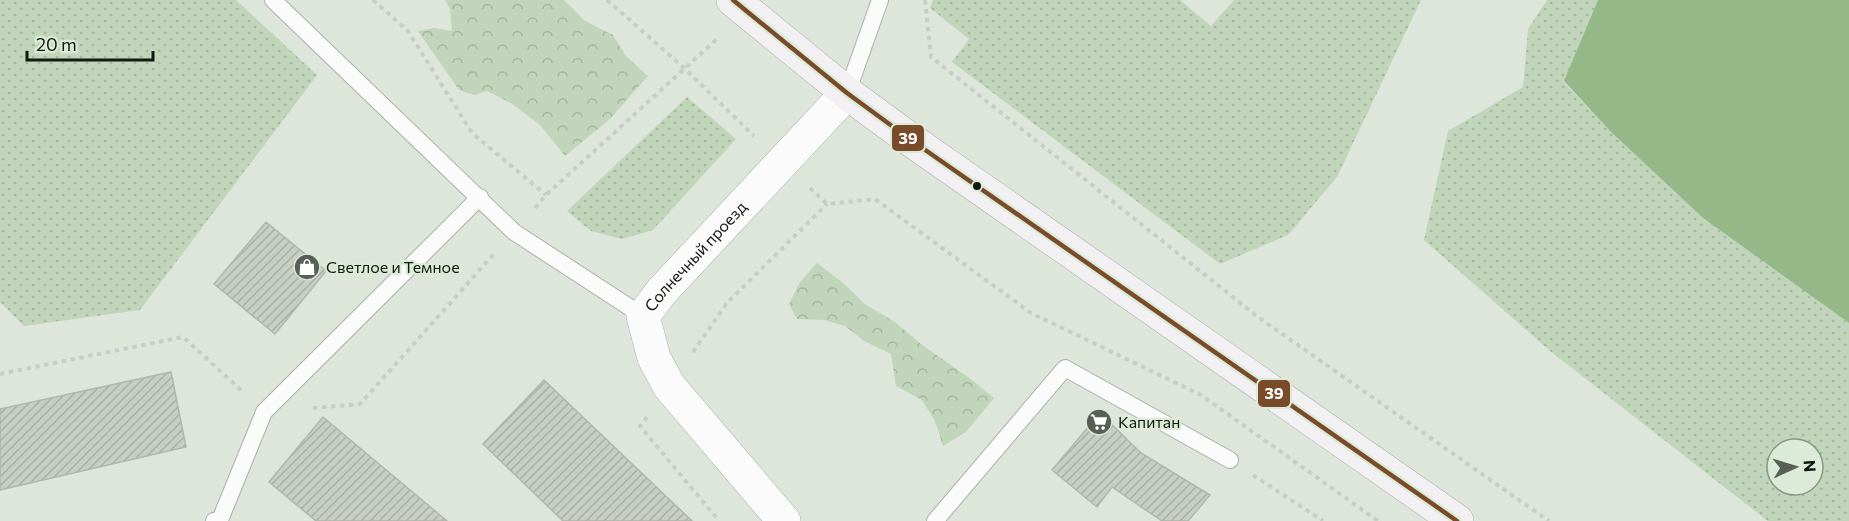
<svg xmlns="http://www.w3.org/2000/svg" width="1849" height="521" font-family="Commissioner,sans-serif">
<defs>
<pattern id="grass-dots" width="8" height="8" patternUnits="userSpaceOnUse" patternTransform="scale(1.5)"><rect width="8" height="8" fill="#c0d5b9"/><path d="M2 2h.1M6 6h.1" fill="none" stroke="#a4b69e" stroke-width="1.8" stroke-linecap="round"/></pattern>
<pattern id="forest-crowns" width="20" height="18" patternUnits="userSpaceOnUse" patternTransform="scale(1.5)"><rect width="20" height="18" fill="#c0d5b9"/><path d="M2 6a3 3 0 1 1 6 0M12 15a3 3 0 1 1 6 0" fill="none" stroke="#a4b69e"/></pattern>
<pattern id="building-hatch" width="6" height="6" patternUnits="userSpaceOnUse" patternTransform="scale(1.5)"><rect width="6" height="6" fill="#c7cec5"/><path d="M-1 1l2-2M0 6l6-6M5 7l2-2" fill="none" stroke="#aab0a8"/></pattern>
</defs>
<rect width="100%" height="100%" fill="#dee6dc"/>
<path fill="url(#grass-dots)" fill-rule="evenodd" d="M0 0H236L317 75 140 310 24 326 0 302Z
M933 0H1180L1211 26 1234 0H1421L1337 177 1288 235 1220 264 952 62 969 39 930 8Z
M1547 0H1598L1564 82 1611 132 1703 218 1849 323V521H1768L1764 518 1550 351 1424 240 1448 131 1523 87 1528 29ZM1777 449H1813V485H1777Z
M687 97 736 139 653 230 622 239 591 231 567 211Z"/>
<path fill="url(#forest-crowns)" d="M445 0H564L585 21 613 35 626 56 648 76 609 120 565 156 540 125 511 103 487 91 474 95 459 90 418 31 434 28 452 31 450 9Z
M817 263 843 283 865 304 895 322 921 344 972 380 994 398 966 432 943 446 935 421 922 400 896 386 891 354 864 341 845 326 824 320 797 319 789 304 800 282Z"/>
<path fill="#94b887" d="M1598 0H1849V323L1703 218 1611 132 1564 81Z"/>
<path fill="url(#building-hatch)" stroke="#b1b7af" stroke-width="1.5" d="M266 222 326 271 275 334 214 284Z
M171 372 186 447 0 490V409Z
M544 380 692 521H563L483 444Z
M1100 413 1141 453 1210 495 1188 521H1162L1112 487 1097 507 1052 470Z
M323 417 447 521H316L269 482Z"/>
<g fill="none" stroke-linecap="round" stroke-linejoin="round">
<g stroke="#aab0a8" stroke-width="18">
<path id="service" d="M273 0 514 232 643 316
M847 93 880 0
M214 521 220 520 264 412 480 197
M935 521 1065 368 1230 460"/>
</g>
<g stroke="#aab0a8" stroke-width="34">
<g id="tertiary">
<path id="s1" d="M784 521 669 386 654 358 643 316 662 291 847 93"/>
</g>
</g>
<g stroke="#aab0a8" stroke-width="34">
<path id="secondary" d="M733 0 847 93 911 140 1457 521"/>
</g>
<path stroke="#caccc9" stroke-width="4" stroke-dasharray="4.5 4.5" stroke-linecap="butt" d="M373 0 408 31 472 133 546 195
M607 0 684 68 754 136
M925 0 931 57 1258 317 1549 521
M810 188 827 204 875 199 1031 313 1201 395 1378 521
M535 208 546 195 718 38
M693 352 727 303 827 204
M0 374 183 337 242 391
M313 408 360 404 494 254
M647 417 640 426 719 521
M1253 475 1323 521"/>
<use href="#service" stroke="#fafbfa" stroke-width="16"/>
<use href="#tertiary" stroke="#fafbfa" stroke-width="33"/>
<use href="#secondary" stroke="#f2f0f2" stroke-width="33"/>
<g stroke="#dcebd7" stroke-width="9">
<path id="bus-1" d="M733 0 847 93 911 140 1457 521"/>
</g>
<use href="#bus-1" stroke="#7a4b2a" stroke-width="4.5"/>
</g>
<defs>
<g id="shop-disc" transform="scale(1.35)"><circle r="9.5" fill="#595f57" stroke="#dcebd7"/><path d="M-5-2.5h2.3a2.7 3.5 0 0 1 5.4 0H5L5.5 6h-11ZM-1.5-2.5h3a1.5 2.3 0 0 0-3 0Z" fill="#fff"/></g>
<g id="supermarket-disc" transform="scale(1.35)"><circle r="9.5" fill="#595f57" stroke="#dcebd7"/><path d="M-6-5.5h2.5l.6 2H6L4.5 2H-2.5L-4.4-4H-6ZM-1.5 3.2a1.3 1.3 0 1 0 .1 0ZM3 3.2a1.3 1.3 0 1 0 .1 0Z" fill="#fff"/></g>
</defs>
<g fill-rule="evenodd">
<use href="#shop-disc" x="307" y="267"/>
<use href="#supermarket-disc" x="1099" y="422"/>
</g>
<circle fill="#121710" stroke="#dcebd7" stroke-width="2" cx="977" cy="186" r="5"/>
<g text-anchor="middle" stroke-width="4.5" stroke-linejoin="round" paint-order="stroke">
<g font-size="16" fill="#121710" stroke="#dcebd7">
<text dy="6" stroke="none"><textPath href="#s1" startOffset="332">Солнечный проезд</textPath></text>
</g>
<g font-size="16" fill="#121710" stroke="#dcebd7" text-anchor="start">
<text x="326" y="273">Светлое и Темное</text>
<text x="1118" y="428">Капитан</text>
</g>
</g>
<g stroke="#dcebd7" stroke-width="2">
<rect x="891" y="124" width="34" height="28" rx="6" fill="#7a4b2a"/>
<rect x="1257" y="379" width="34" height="29" rx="6" fill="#7a4b2a"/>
</g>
<g font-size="16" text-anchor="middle" font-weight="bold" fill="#fff">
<text x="908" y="144">39</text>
<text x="1274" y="399">39</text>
</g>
<g transform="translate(1795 467) rotate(86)"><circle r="28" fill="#dcebd7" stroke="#8b9687" stroke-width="1.5"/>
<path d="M0-4.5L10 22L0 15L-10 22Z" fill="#595f57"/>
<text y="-9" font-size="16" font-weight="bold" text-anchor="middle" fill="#121710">N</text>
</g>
<path d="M27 51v9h126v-9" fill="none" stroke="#121710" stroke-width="3"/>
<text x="36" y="51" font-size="18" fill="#121710" stroke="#dcebd7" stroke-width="4.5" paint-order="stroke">20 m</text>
</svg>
